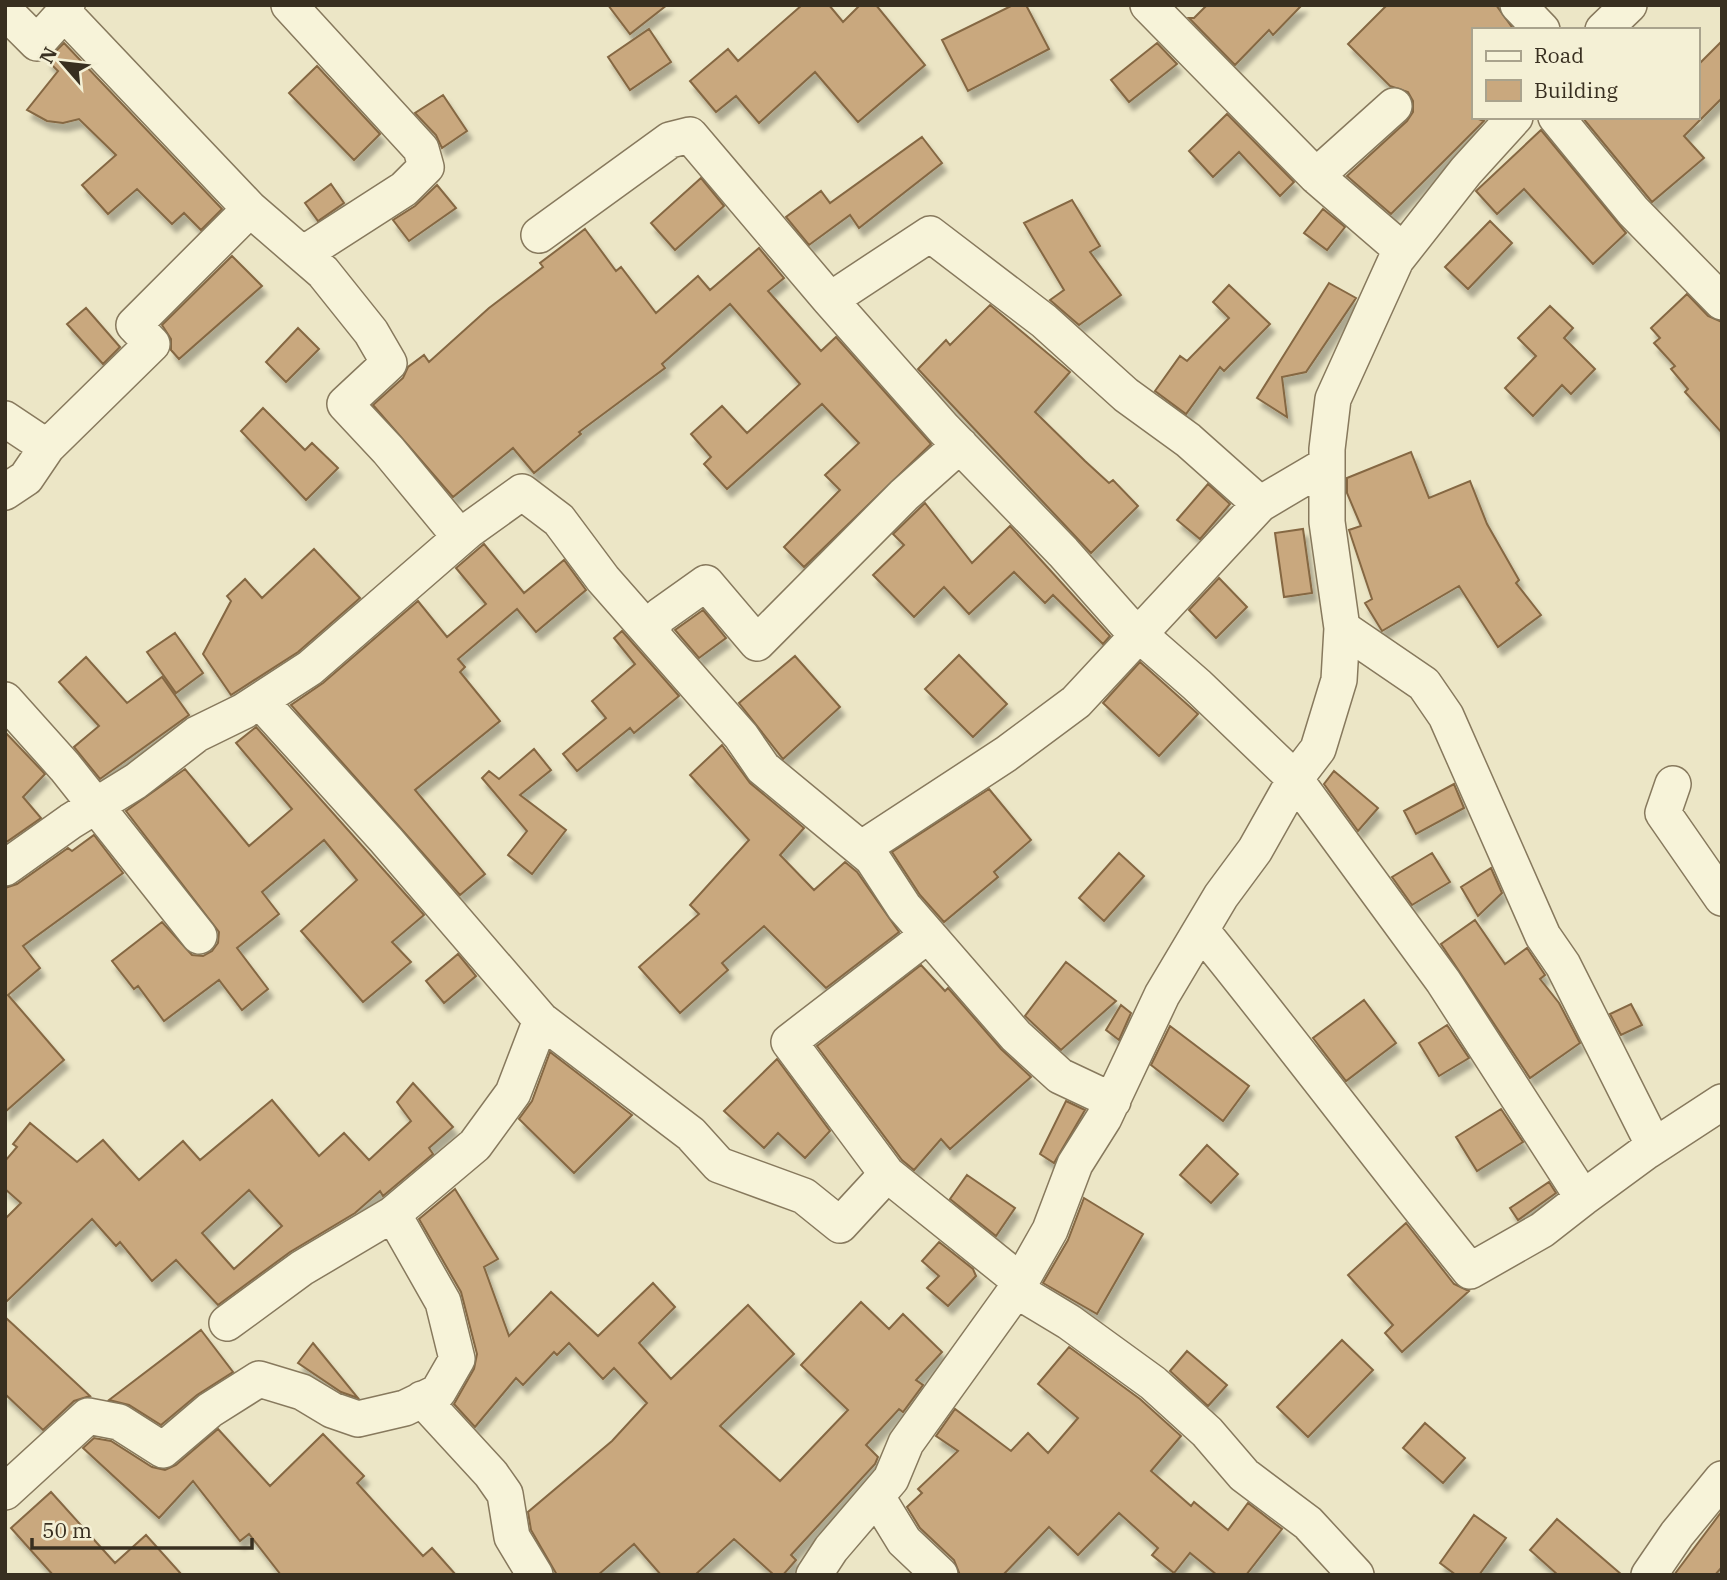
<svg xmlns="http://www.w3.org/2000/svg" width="1727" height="1580" font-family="'IBM Plex Serif',serif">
<defs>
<filter id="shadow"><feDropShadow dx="4.5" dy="8" stdDeviation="2" flood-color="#0004"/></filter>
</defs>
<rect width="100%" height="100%" fill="#ece6c6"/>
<path fill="#c9a87e" stroke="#856743" stroke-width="2" fill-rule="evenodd" filter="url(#shadow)" d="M608 5H667L630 34Z
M802 5H829L843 22 860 5H876L925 65 858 122 815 72 759 123 736 96 716 112 690 81 728 49 738 61Z
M1013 5H1026L1049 49 968 91 942 40Z
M1207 5H1302L1273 35 1269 30 1235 65 1189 18H1194Z
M1387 5H1496L1514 30H1473V117L1484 121 1391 214 1347 176 1407 121 1413 112V101L1408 92 1390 86 1348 44Z
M649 29 671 62 630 90 608 57Z
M1722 41V98L1684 136 1704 158 1652 202 1582 117H1697V66Z
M64 43 222 209 201 230 184 213 172 224 137 189 108 214 82 185 116 155 79 119 63 123 47 121 27 110 58 71 47 60Z
M1157 43 1177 64 1129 102 1111 80Z
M317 66 380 134 354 160 289 93Z
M443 95 467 131 442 148 436 135 415 113Z
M1227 114 1294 182 1280 196 1239 152 1213 177 1189 151Z
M1541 130 1626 233 1593 264 1524 189 1497 214 1476 191Z
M922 137 942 163 859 228 850 215 809 245 786 217 821 191 830 203Z
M701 178 724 206 675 250 651 223Z
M331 184 344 203 318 221 305 203Z
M437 185 456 208 409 241 393 220 415 206Z
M1072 200 1100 246 1090 252 1121 295 1079 325 1050 300 1064 290 1024 223Z
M1323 209 1345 227 1327 250 1304 233Z
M1490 221 1512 243 1468 289 1445 267Z
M585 229 616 271 621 267 656 313 698 276 710 290 759 248 784 278 768 291 821 351 836 337 931 444 804 567 784 547 840 490 825 475 859 443 822 404 727 489 704 464 711 457 691 434 722 406 747 433 800 384 730 304 662 364 665 368 579 432 581 434 534 473 513 448 453 497 373 405 403 378 408 367 424 355 429 362 489 308 543 267 540 263Z
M232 256 262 286 179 359 171 350V339L162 325Z
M1329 283 1356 298 1306 372 1282 377 1287 417 1257 398Z
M1229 285 1270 324 1224 371 1220 367 1186 414 1155 391 1180 356 1187 361 1229 318 1213 302Z
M1687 294 1708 316 1722 322V433L1685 392 1688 389 1671 369 1675 366 1654 343 1660 338 1651 328Z
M990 305 1070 372 1035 412 1085 461 1109 483 1113 480 1138 506 1091 553 918 369 946 340 950 345Z
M1550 306 1573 328 1564 338 1595 369 1571 394 1562 385 1533 416 1505 388 1536 356 1518 338Z
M86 308 120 347 103 364 67 324Z
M298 328 319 349 286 382 266 362Z
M263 408 305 450 312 443 338 468 306 500 241 431Z
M1411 452 1429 498 1470 481 1487 524 1519 580 1516 583 1541 615 1498 647 1459 586 1382 631 1365 603 1372 599 1349 530 1361 526 1347 493V478Z
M1208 484 1230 504 1200 539 1177 520Z
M925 503 972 563 1010 526 1110 636 1103 644 1053 595 1045 603 1014 572 969 614 944 587 914 617 873 575 904 545 893 534Z
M1303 529 1312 593 1284 597 1275 533Z
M484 544 524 593 564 560 586 590 536 632 517 609 458 659 465 667 460 672 500 721 415 790 485 874 460 895 291 705 323 683 418 601 447 637 486 604 456 568Z
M314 549 360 598 298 652 231 695 203 654 231 601 227 596 245 579 262 598Z
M1219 578 1247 607 1216 638 1189 610Z
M703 610 726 638 699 658 675 630Z
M622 631 679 696 634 733 630 728 577 771 563 754 606 718 592 701 635 664 614 638Z
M175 633 203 673 176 693 147 652Z
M959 655 1007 704 973 737 925 689Z
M795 656 840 707 783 759 739 703Z
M86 657 127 703 162 677 189 715 100 779 74 747 99 726 59 682Z
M1140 662 1198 714 1159 756 1103 703Z
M256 727 424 915 392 942 411 962 363 1002 301 931 357 880 324 840 262 892 279 914 237 948 268 989 242 1010 219 980 164 1021 138 986 134 989 112 961 162 922 192 955 203 956 212 951 218 943 219 932 126 811 185 769 249 846 292 809 236 743Z
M5 732 45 774 23 797 41 818 5 843Z
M722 745 750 783 804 828 780 855 814 890 845 862 857 872 899 932 826 988 764 926 722 963 728 970 680 1013 639 967 699 914 690 905 749 840 690 775Z
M534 749 551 770 520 795 566 830 532 874 508 855 527 831 482 778 489 771 499 779Z
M1334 771 1378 808 1358 831 1324 784Z
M1454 784 1464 808 1416 834 1404 811Z
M989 789 1031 840 994 872 998 877 944 922 920 895 892 852Z
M94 835 123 873 23 946 40 968 8 995 64 1060 5 1112V888L17 884 68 848 72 851Z
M1119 853 1144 876 1104 921 1079 898Z
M1432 853 1450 882 1412 905 1392 877Z
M1491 868 1502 893 1478 916 1461 887Z
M1475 920 1505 964 1527 948 1545 975 1540 979 1559 1003 1580 1043 1530 1078 1441 944Z
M458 954 476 976 444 1003 426 981Z
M1066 962 1116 1001 1061 1050 1025 1016Z
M921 965 945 991 948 988 1001 1049 1031 1077 950 1149 941 1139 914 1170 902 1160 817 1046Z
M1364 1000 1396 1043 1346 1081 1313 1038Z
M1631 1004 1642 1025 1621 1035 1610 1014Z
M1121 1005 1131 1013 1119 1040 1106 1030Z
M1447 1025 1469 1058 1439 1076 1419 1043Z
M1170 1026 1249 1086 1223 1121 1151 1065Z
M550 1052 632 1115 574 1173 519 1119 532 1101Z
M777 1059 830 1131 805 1158 778 1133 764 1148 724 1111Z
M413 1083 453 1127 429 1148 433 1154 383 1196 380 1191 355 1213 290 1252 218 1305 176 1260 152 1281 120 1242 116 1246 92 1219 5 1303V1219L21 1203 5 1189V1161L17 1147 13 1144 30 1123 77 1162 103 1140 139 1180 183 1141 200 1160 272 1100 319 1156 344 1133 369 1160 411 1121 397 1102ZM249 1190 282 1226 234 1269 202 1233Z
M1066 1101 1085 1110 1054 1163 1040 1154Z
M1501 1109 1523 1142 1477 1171 1456 1137Z
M1207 1145 1238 1174 1211 1203 1180 1175Z
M967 1175 1015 1208 996 1236 950 1199Z
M1549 1182 1556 1193 1518 1220 1510 1208Z
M455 1189 498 1259 484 1267 509 1336 551 1292 598 1336 653 1283 675 1307 639 1343 671 1379 748 1305 794 1354 720 1426 780 1481 848 1410 801 1365 861 1302 889 1329 903 1314 942 1352 916 1380 923 1385 903 1412 899 1409 866 1445 878 1457 875 1464 791 1555 796 1560 783 1575H774L734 1539 695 1575H661L634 1544 598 1575H557L531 1530 528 1512 612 1441 647 1403 614 1368 603 1379 569 1343 557 1355 554 1352 523 1385 516 1378 475 1427 454 1404 474 1369 477 1354 461 1292 419 1219Z
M1084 1198 1143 1234 1097 1314 1043 1283 1068 1240Z
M1406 1223 1454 1284 1469 1291 1402 1352 1385 1333 1393 1325 1348 1275Z
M939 1242 973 1269 976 1276 948 1306 927 1288 939 1276 922 1261Z
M5 1317 90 1396 74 1401 43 1430 5 1394Z
M201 1330 233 1372 197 1395 161 1425 129 1405 109 1400Z
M1342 1340 1373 1370 1308 1437 1277 1407Z
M313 1343 358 1398 341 1392 298 1363Z
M1069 1347 1140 1399 1181 1436 1151 1471 1191 1506 1194 1502 1228 1530 1248 1503 1282 1529 1246 1575H1217L1190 1553 1174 1573 1152 1555 1158 1548 1119 1513 1078 1555 1049 1527 1003 1575H960L954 1560 920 1528 907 1507 922 1493 918 1489 958 1451 936 1436 955 1409 1011 1451 1028 1433 1048 1453 1078 1418 1038 1384Z
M1187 1351 1227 1385 1208 1406 1170 1371Z
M1425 1423 1465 1458 1443 1483 1403 1448Z
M218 1429 270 1486 323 1434 364 1476 357 1483 423 1556 432 1548 456 1575H281L249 1534 240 1541 193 1481 159 1518 83 1448 94 1438 111 1441 152 1467 165 1470 176 1465Z
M51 1492 115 1563 146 1535 182 1575H53L11 1528Z
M1722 1511V1567L1715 1575H1674Z
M1474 1515 1506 1538 1479 1575H1456L1440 1563Z
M1557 1519 1622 1575H1558L1530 1550Z"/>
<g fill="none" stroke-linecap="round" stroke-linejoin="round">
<g stroke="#87795d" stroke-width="38">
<path id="street" d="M289 5 421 149 426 167 404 189 303 254
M1148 5 1316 176 1403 251
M1518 5 1542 30
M5 11 37 43 64 13 67 5
M64 13 250 209 323 272 371 332 389 363 345 404 388 450 460 537
M1603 30 1629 5
M1556 117 1633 211 1722 302
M1316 176 1394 106
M539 235 670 140 690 135 830 300
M5 419 47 447
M5 492 26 478 47 447 152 344 134 325 250 209
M1342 628 1424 684 1446 716 1543 936 1563 965 1654 1146
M648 629 661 615 706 583 757 643 904 495 960 445
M5 700 65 767 199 936
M1673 784 1663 813 1722 898
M861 849 1006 754 1076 702 1260 504 1326 465
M5 868 71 821 136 781 197 734 244 711 310 668 469 530 522 492 559 520 603 579 741 736 763 768 872 858 904 907 1016 1036 1060 1076 1113 1101
M1201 930C1292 1042 1379 1158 1470 1271L1542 1230 1583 1198 1443 981 1295 779 1197 685 1125 622 1063 552 944 429 830 300 930 234 1044 321 1126 395 1188 440 1260 504
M928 935 789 1042 887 1174 1020 1281
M541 1020 691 1134 719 1165 804 1196 840 1225 887 1174
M1583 1198 1647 1151 1722 1102
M1016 1290 1069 1322 1153 1383 1207 1432 1244 1475 1308 1523 1356 1575
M227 1323 302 1268 393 1214
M422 1399 491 1474 505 1494 512 1537 535 1575
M5 1492 88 1416 119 1422 163 1450 210 1410 259 1379 302 1392 332 1410 358 1419 405 1408 438 1392 457 1359 443 1302 393 1214 475 1145 513 1093 541 1020 386 840 260 701
M877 1497 904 1541 940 1575
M814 1575 831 1549 891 1479 906 1443 1016 1290 1050 1230 1075 1164 1104 1118 1162 995 1221 896 1255 850 1295 779 1318 749 1339 680 1342 628 1327 522V449L1333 399 1396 260 1466 171 1515 117
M1649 1575 1677 1534 1722 1479"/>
</g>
<use href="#street" stroke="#f7f3d9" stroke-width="35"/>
</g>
<rect width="1727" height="1580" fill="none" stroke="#382f20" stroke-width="14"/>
<rect x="1472" y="28" width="228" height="91" fill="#f4f0d5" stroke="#a9a38d" stroke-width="2"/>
<rect x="1486" y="51" width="35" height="10" fill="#f7f3d9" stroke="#a9a38d" stroke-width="2"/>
<text x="1534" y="63" font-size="21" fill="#382f20">Road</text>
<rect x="1486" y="80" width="35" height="21" fill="#c9a87e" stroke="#a9a38d" stroke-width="2"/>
<text x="1534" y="98" font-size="21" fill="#382f20">Building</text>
<g transform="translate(63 63) rotate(298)" stroke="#f4f0d5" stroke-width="5" paint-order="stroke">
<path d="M0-5L12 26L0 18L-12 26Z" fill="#382f20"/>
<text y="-10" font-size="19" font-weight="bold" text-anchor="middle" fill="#382f20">N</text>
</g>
<path d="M32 1538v10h220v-10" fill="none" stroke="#382f20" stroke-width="3.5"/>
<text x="42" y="1538" font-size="21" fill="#382f20" stroke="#f4f0d5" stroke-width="5" paint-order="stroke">50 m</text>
</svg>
